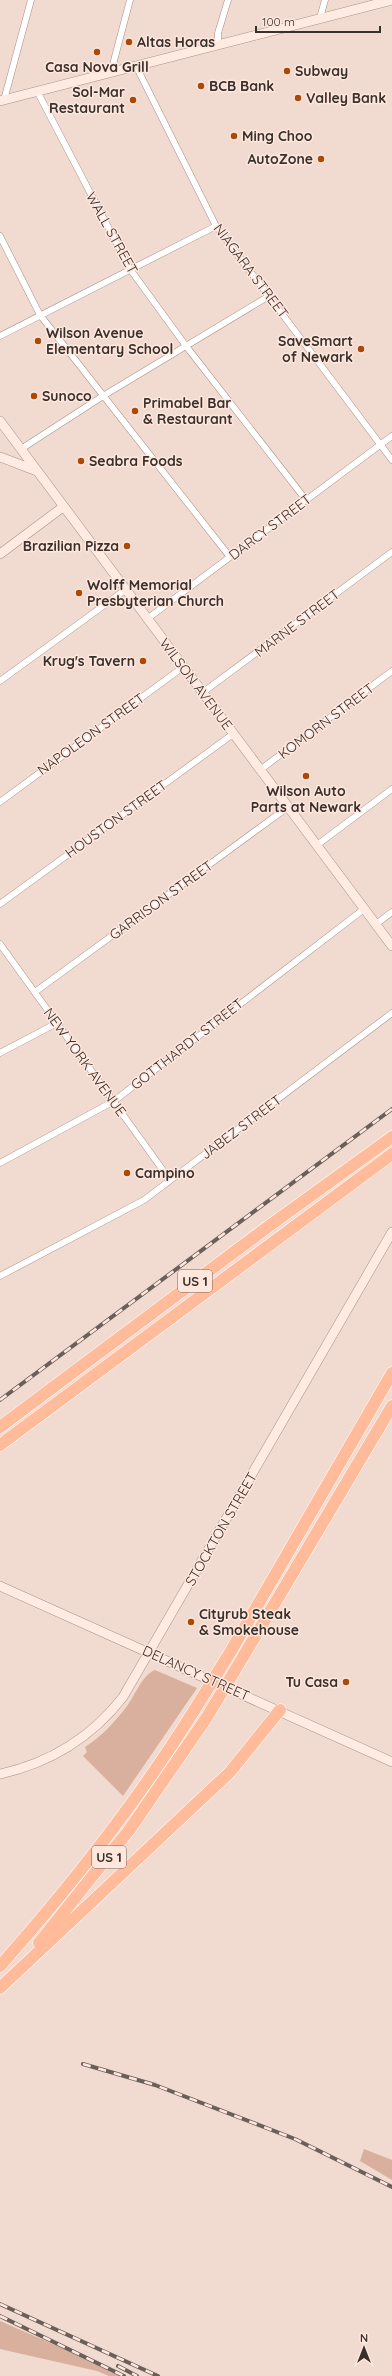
<svg xmlns="http://www.w3.org/2000/svg" width="392" height="2376" font-family="Quicksand,sans-serif">
<rect width="100%" height="100%" fill="#f1dad0"/>
<path fill="#d8b09d" d="M155 1670 197 1688 123 1796 83 1756 87 1752 85 1747C102 1736 115 1722 127 1706 136 1694 142 1675 155 1670Z
M364 2149 392 2160V2180L360 2161Z
M0 2321 126 2376H109L97 2371 0 2349Z"/>
<g fill="none" stroke-linecap="round" stroke-linejoin="round">
<g stroke="#a79288" stroke-width="7">
<path id="street" d="M320 18 325 0
M218 45V33L228 0
M136 66 216 226 392 460
M111 72 130 0
M37 91 130 269 186 346 306 500
M4 100 31 0
M0 236 40 315 230 557
M0 336 216 226
M21 449 103 396 269 296
M147 619 392 436
M0 681 125 590
M202 693 392 552
M260 770 392 671
M0 802 183 667
M317 845 392 789
M0 904 233 734
M376 924 392 912
M0 944 170 1180
M35 992 288 807
M0 1053 57 1023
M0 1163 114 1101 364 909
M0 1276 144 1200 392 1013"/>
</g>
<g stroke="#a79288" stroke-width="10">
<path id="secondary" d="M0 101 392 0
M0 421 392 946
M0 457 37 471
M0 554 63 507
M0 1586 392 1762
M0 1774C50 1763 91 1738 123 1697L392 1232"/>
</g>
<g stroke="#fff" stroke-width="13">
<path id="highway" d="M0 1427 269 1226 392 1137
M0 1445 392 1154
M231 1651 392 1373
M243 1657 392 1406
M39 1943 130 1829 207 1717
M0 1966C71 1886 138 1801 195 1709
M0 1988 230 1772 280 1710"/>
</g>
<use href="#street" stroke="#fff" stroke-width="6"/>
<use href="#secondary" stroke="#ffebe1" stroke-width="9"/>
<use href="#highway" stroke="#ffbb9a" stroke-width="12"/>
<g stroke="#6b5f59" stroke-width="4">
<path id="rail" d="M0 1400 392 1109
M83 2064 155 2085 295 2139 392 2187
M0 2304 158 2376
M0 2316 124 2376
M118 2366 137 2376"/>
</g>
<use href="#rail" stroke="#ffe7dd" stroke-width="2.5" stroke-dasharray="8" stroke-linecap="butt"/>
<g stroke="#fff" stroke-width="13" stroke-linecap="butt">
<path id="highway-bridge" d="M195 1709 231 1651
M207 1717 243 1657"/>
</g>
<use href="#highway-bridge" stroke="#ffbb9a" stroke-width="12"/>
</g>
<g fill="#ab4a06" stroke="#ffe7dd" stroke-width="1.5">
<circle cx="129" cy="42" r="4"/>
<circle cx="97" cy="52" r="4"/>
<circle cx="287" cy="71" r="4"/>
<circle cx="201" cy="86" r="4"/>
<circle cx="298" cy="98" r="4"/>
<circle cx="133" cy="100" r="4"/>
<circle cx="234" cy="136" r="4"/>
<circle cx="321" cy="159" r="4"/>
<circle cx="38" cy="341" r="4"/>
<circle cx="361" cy="349" r="4"/>
<circle cx="34" cy="396" r="4"/>
<circle cx="135" cy="411" r="4"/>
<circle cx="81" cy="461" r="4"/>
<circle cx="127" cy="546" r="4"/>
<circle cx="79" cy="593" r="4"/>
<circle cx="143" cy="661" r="4"/>
<circle cx="306" cy="776" r="4"/>
<circle cx="127" cy="1173" r="4"/>
<circle cx="191" cy="1622" r="4"/>
<circle cx="346" cy="1682" r="4"/>
</g>
<g text-anchor="middle" stroke-width="3" stroke-linejoin="round" paint-order="stroke">
<g fill="#ffe7dd" stroke="#746861" stroke-width="1">
<rect x="178" y="1270" width="34" height="22" rx="3"/>
<rect x="92" y="1846" width="34" height="22" rx="3"/>
</g>
<g font-size="13" font-weight="bold" fill="#39312c">
<text x="195" y="1286">US 1</text>
<text x="109" y="1862">US 1</text>
</g>
<g font-size="14" font-weight="bold" fill="#39312c" stroke="#ffe7dd" text-anchor="start">
<text x="137" y="47">Altas Horas</text>
<text x="97" y="72" text-anchor="middle">Casa Nova Grill</text>
<text x="295" y="76">Subway</text>
<text x="209" y="91">BCB Bank</text>
<text x="125" y="97" text-anchor="end">Sol-Mar<tspan x="125" dy="16">Restaurant</tspan></text>
<text x="306" y="103">Valley Bank</text>
<text x="242" y="141">Ming Choo</text>
<text x="313" y="164" text-anchor="end">AutoZone</text>
<text x="46" y="338">Wilson Avenue<tspan x="46" dy="16">Elementary School</tspan></text>
<text x="353" y="346" text-anchor="end">SaveSmart<tspan x="353" dy="16">of Newark</tspan></text>
<text x="42" y="401">Sunoco</text>
<text x="143" y="408">Primabel Bar<tspan x="143" dy="16">&amp; Restaurant</tspan></text>
<text x="89" y="466">Seabra Foods</text>
<text x="119" y="551" text-anchor="end">Brazilian Pizza</text>
<text x="87" y="590">Wolff Memorial<tspan x="87" dy="16">Presbyterian Church</tspan></text>
<text x="135" y="666" text-anchor="end">Krug's Tavern</text>
<text x="306" y="796" text-anchor="middle">Wilson Auto<tspan x="306" dy="16">Parts at Newark</tspan></text>
<text x="135" y="1178">Campino</text>
<text x="199" y="1619">Cityrub Steak<tspan x="199" dy="16">&amp; Smokehouse</tspan></text>
<text x="338" y="1687" text-anchor="end">Tu Casa</text>
</g>
<g font-size="14" fill="#39312c" stroke="#ffe7dd">
<text transform="translate(112 233) rotate(61)" y="5">WALL STREET</text>
<text transform="translate(251 271) rotate(53)" y="5">NIAGARA STREET</text>
<text transform="translate(270 527) rotate(-37)" y="5">DARCY STREET</text>
<text transform="translate(297 623) rotate(-37)" y="5">MARNE STREET</text>
<text transform="translate(196 684) rotate(53)" y="5">WILSON AVENUE</text>
<text transform="translate(326 721) rotate(-37)" y="5">KOMORN STREET</text>
<text transform="translate(91 734) rotate(-36)" y="5">NAPOLEON STREET</text>
<text transform="translate(116 819) rotate(-36)" y="5">HOUSTON STREET</text>
<text transform="translate(161 900) rotate(-36)" y="5">GARRISON STREET</text>
<text transform="translate(187 1044) rotate(-38)" y="5">GOTTHARDT STREET</text>
<text transform="translate(85 1062) rotate(54)" y="5">NEW YORK AVENUE</text>
<text transform="translate(241 1127) rotate(-37)" y="5">JABEZ STREET</text>
<text transform="translate(221 1529) rotate(-60)" y="5">STOCKTON STREET</text>
<text transform="translate(196 1673) rotate(24)" y="5">DELANCY STREET</text>
</g>
</g>
<g transform="translate(364 2348)" stroke="#ffe7dd" stroke-width="3" paint-order="stroke">
<path d="M0-3L7 15L0 10L-7 15Z" fill="#39312c"/>
<text y="-6" font-size="11" font-weight="bold" text-anchor="middle" fill="#39312c">N</text>
</g>
<path d="M256 26v6h124v-6" fill="none" stroke="#39312c" stroke-width="2"/>
<text x="262" y="26" font-size="12" fill="#39312c" stroke="#ffe7dd" stroke-width="3" paint-order="stroke">100 m</text>
</svg>
